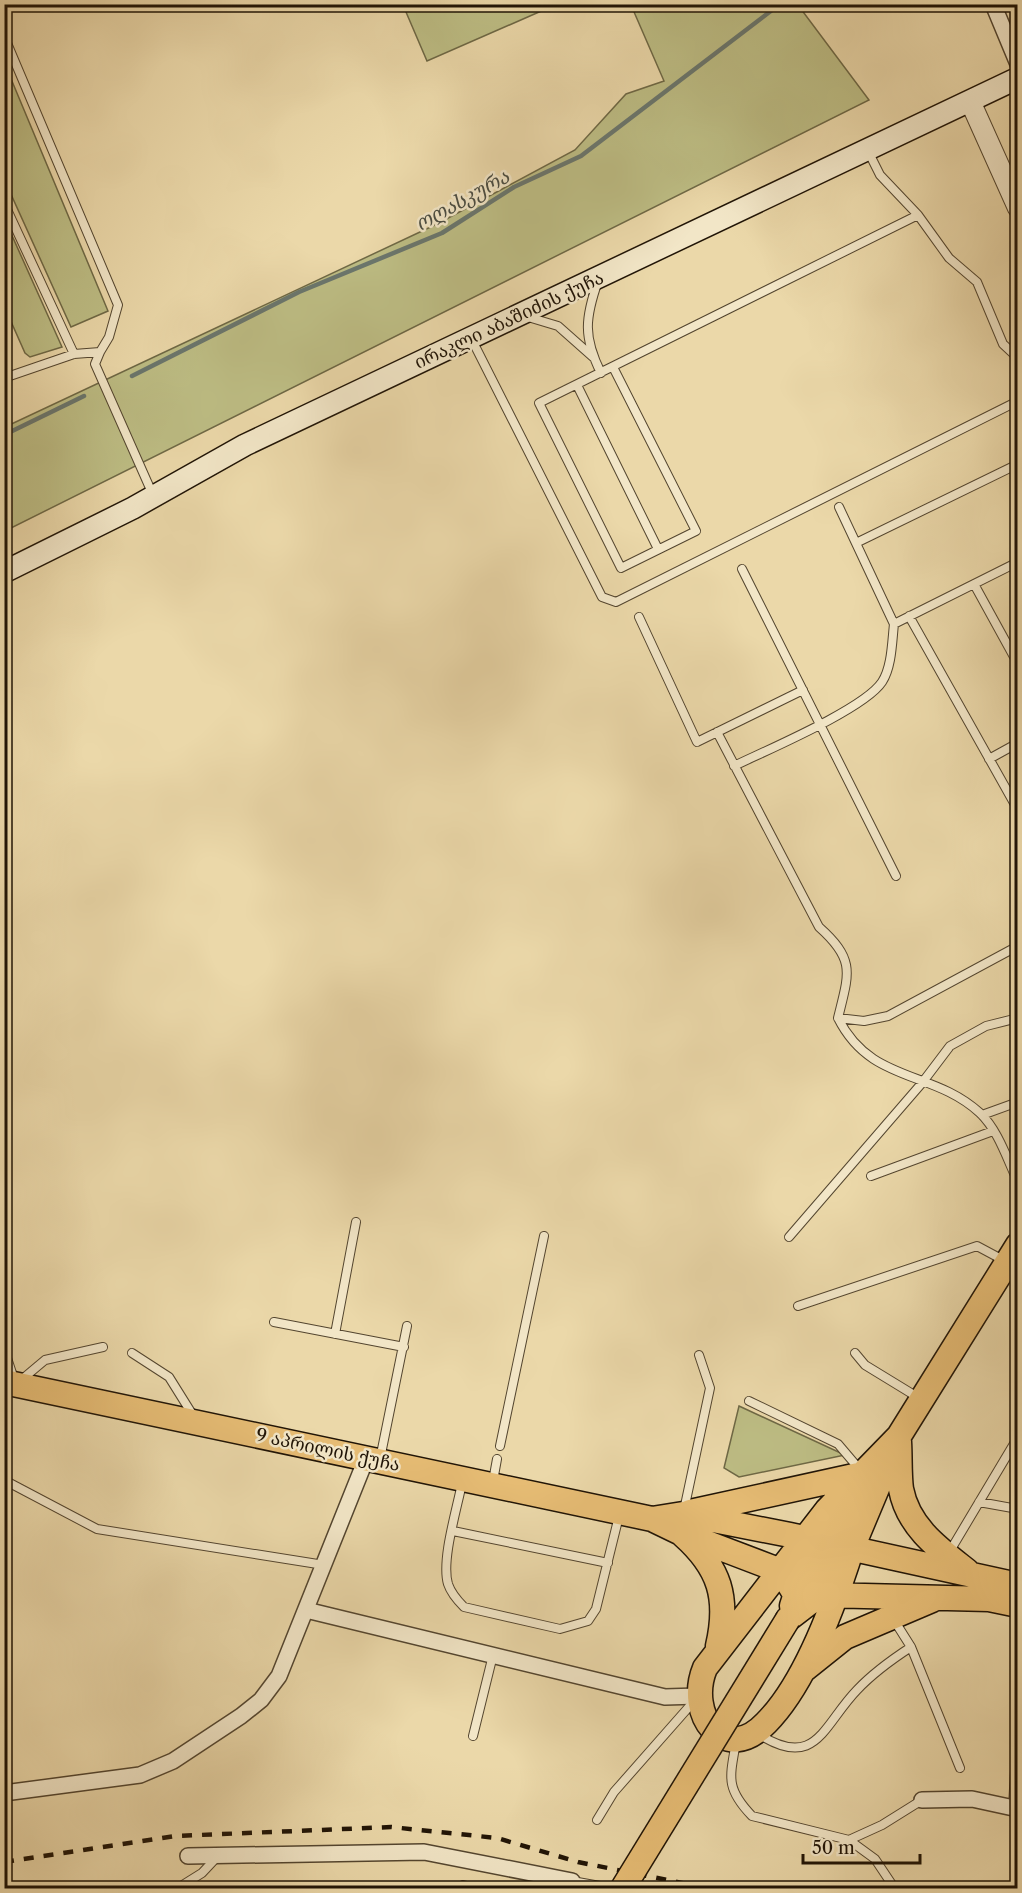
<svg xmlns="http://www.w3.org/2000/svg" width="1022" height="1893" font-family="'Libre Caslon Text','Noto Serif Georgian',serif">
<rect width="100%" height="100%" fill="#ebd8a9"/>
<filter id="stains"><feTurbulence type="fractalNoise" baseFrequency=".00333" numOctaves="4"/><feColorMatrix values="0 0 0 0 .2 0 0 0 0 .09 0 0 0 0 .02 0 0 0 .5 -.17"/></filter>
<radialGradient id="worn" r=".72"><stop offset=".6" stop-color="#630" stop-opacity="0"/><stop offset="1" stop-color="#630" stop-opacity=".3"/></radialGradient>
<path fill="#bdbd84" stroke="#6e6845" stroke-width="1.5" d="M403 5H555L427 61Z
M631 5H798L869 100 5 531V427L437 224 575 150 626 94 664 81Z
M4 62 108 311 71 327 5 181Z
M5 220 62 347 30 357 25 353 5 308Z
M739 1406 845 1455 739 1477 724 1468Z"/>
<g fill="none" stroke-linecap="round" stroke-linejoin="round">
<path stroke="#6a766d" stroke-width="4.5" d="M132 376 299 292 442 233 514 187 581 156 780 4
M4 435 84 396"/>
<g stroke="#53452f" stroke-width="10">
<path id="service" d="M4 36 118 305 109 337 100 352 74 354 4 378
M868 151 880 175 918 215
M4 203 74 354
M598 281C585 318 583 337 601 373
M528 317 558 326 593 357
M472 340 602 597 616 602 1018 401
M100 352 95 364 153 495
M613 367 696 531 621 568 539 403 918 215 949 258 977 282 1003 344 1018 358
M577 385 658 549
M839 507 894 624
M856 543 1018 464
M742 569 896 876
M974 584 1018 664
M909 616 1018 810
M639 617 697 742 803 690
M717 732 819 927C856 960 849 973 838 1018 871 1084 932 1069 980 1113 998 1130 1007 1159 1018 1182
M989 759 1018 743
M734 766C767 750 864 709 882 682 892 667 892 641 894 624L1018 562
M838 1018 864 1021 888 1016 1018 946
M982 1115 1018 1102
M871 1176 993 1131
M789 1237 922 1083 950 1046 986 1026 1018 1018
M798 1306 977 1246 1005 1261
M274 1322 404 1347
M335 1334 356 1222
M4 1349 14 1379
M132 1353 169 1377 194 1417
M855 1353 865 1365 919 1398
M20 1381 45 1360 103 1347
M749 1401 838 1444 861 1471
M500 1446 544 1236
M380 1459 407 1326
M4 1480 97 1529 324 1565
M493 1481 497 1459
M462 1483C457 1509 441 1560 448 1584 451 1593 458 1601 464 1607L560 1629 588 1621 596 1609 619 1516
M979 1502 1018 1509
M684 1510 710 1388 699 1355
M453 1531 608 1563
M950 1551 1018 1437
M894 1620 911 1647 960 1768
M757 1733C816 1772 823 1725 857 1690 873 1673 891 1660 911 1647
M473 1736 493 1655
M736 1742C730 1777 725 1788 752 1816L849 1840 882 1825 922 1800
M1013 1808 1017 1731
M597 1820 614 1792 695 1700
M849 1840 875 1859 893 1886 905 1888
M572 1881 611 1888
M178 1888 202 1873 218 1856
M459 1888 463 1885 476 1888"/>
</g>
<g stroke="#53452f" stroke-width="18">
<path id="minor" d="M993 4 1018 64
M306 1610 665 1697 698 1696
M4 1793 140 1775 173 1761 241 1716 261 1700 279 1676 366 1459
M922 1800 972 1799 1018 1809
M188 1856 424 1852 572 1881 568 1888"/>
</g>
<g stroke="#53452f" stroke-width="22">
<path id="tertiary" d="M970 101 1018 208"/>
</g>
<g stroke="#201406" stroke-width="24">
<path id="secondary" d="M4 572 133 508 245 445 1018 78"/>
</g>
<g stroke="#201406" stroke-width="27">
<path id="primary" d="M4 1382 652 1519 681 1533 781 1571 795 1594
M899 1442C900 1458 899 1474 901 1489 908 1527 939 1549 967 1571
M690 1512 863 1474
M652 1519 683 1514 790 1535 1018 1585
M683 1535C720 1568 729 1598 718 1646
M852 1548C835 1602 806 1683 766 1723 724 1767 686 1714 705 1668L827 1510 899 1436
M823 1595 989 1599 1018 1605
M792 1606C804 1563 841 1531 858 1491
M788 1619 818 1596 852 1548 899 1436 1018 1245
M805 1669 845 1637 932 1600"/>
</g>
<use href="#service" stroke="#f2e6c7" stroke-width="8"/>
<use href="#minor" stroke="#f2e6c7" stroke-width="15"/>
<use href="#tertiary" stroke="#f2e6c7" stroke-width="20"/>
<use href="#secondary" stroke="#f2e6c7" stroke-width="21"/>
<use href="#primary" stroke="#e6bc74" stroke-width="24"/>
<path stroke="#201406" stroke-width="4.5" stroke-dasharray="10 10" stroke-linecap="butt" d="M4 1862 175 1836 391 1827 497 1838 578 1862 707 1888"/>
<g stroke="#201406" stroke-width="27" stroke-linecap="butt">
<path id="primary-bridge" d="M623 1888 788 1619"/>
</g>
<use href="#primary-bridge" stroke="#e6bc74" stroke-width="24"/>
</g>
<g text-anchor="middle" stroke-width="5" stroke-linejoin="round" paint-order="stroke">
<g font-size="18" fill="#201406" stroke="#f2e6c7">
<text transform="translate(509 320) rotate(-25)" y="6">ირაკლი აბაშიძის ქუჩა</text>
<text transform="translate(328 1450) rotate(12)" y="6">9 აპრილის ქუჩა</text>
</g>
<g font-size="20" font-style="italic" fill="#4b4d42" stroke="#f2e6c7">
<text transform="translate(462 200) rotate(-29)" y="7">ოღასკურა</text>
</g>
</g>
<rect width="1022" height="1893" fill="none" stroke="#ebd8a9" stroke-width="24"/>
<rect x="6" y="6" width="1010" height="1881" fill="none" stroke="#201406" stroke-width="3"/>
<rect x="12" y="12" width="998" height="1869" fill="none" stroke="#201406" stroke-width="1.5"/>
<path d="M803 1854v9h117v-9" fill="none" stroke="#201406" stroke-width="3"/>
<text x="812" y="1854" font-size="18" fill="#201406" stroke="#f2e6c7" stroke-width="4.5" paint-order="stroke">50 m</text>
<rect width="100%" height="100%" filter="url(#stains)"/>
<rect width="100%" height="100%" fill="url(#worn)"/>
</svg>
